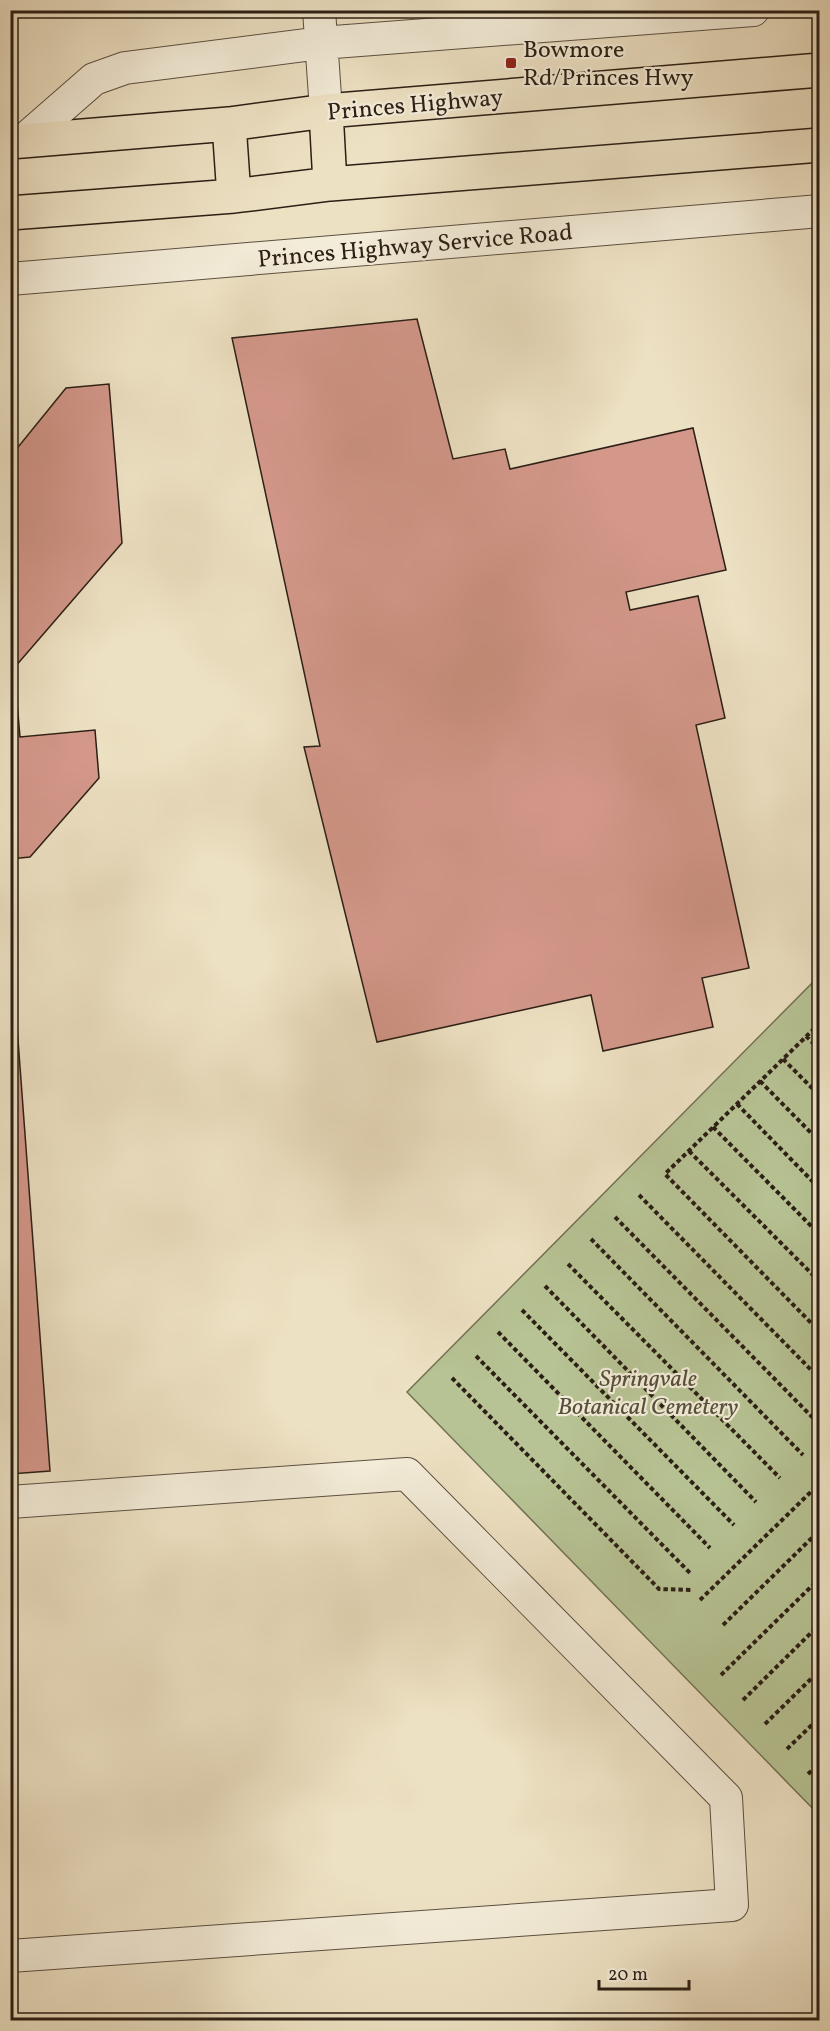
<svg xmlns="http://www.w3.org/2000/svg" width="830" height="2031" font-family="Vollkorn,serif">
<rect width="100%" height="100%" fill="#ede1c3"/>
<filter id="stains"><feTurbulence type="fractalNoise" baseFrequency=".00333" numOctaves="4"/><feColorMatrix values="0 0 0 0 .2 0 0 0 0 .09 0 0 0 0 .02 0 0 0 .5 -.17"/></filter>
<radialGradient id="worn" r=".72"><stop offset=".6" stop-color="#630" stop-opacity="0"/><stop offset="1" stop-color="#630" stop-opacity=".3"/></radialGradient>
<path fill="#b7c394" stroke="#717154" stroke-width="1.5" d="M819 976V1815L407 1392Z"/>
<path fill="#d4988b" stroke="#2b1f15" stroke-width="1.5" d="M417 319 453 459 505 449 510 469 693 428 726 570 626 592 630 610 698 596 725 718 696 725 749 968 702 978 713 1027 603 1051 591 995 377 1042 304 747 320 746 232 338Z
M109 384 122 543 14 668 20 737 95 730 99 778 30 857 10 859V457L66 388Z
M10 932 50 1471 10 1474Z"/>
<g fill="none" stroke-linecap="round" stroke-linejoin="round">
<g stroke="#5c5040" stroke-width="34">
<path id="minor" d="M319 10 326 111
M23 141 94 79 125 68 321 43 753 10
M10 279 820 211
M10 1502 407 1474 726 1798 732 1905 10 1956"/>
</g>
<g stroke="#2b1f15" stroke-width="36">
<path id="highway" d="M326 111 330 184
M229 124 234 196
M10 142 229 124 326 111 820 70
M10 213 234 196 330 184 820 145"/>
</g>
<path stroke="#2b1f15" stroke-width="4" stroke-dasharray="4.5 3" stroke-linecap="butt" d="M820 1023 665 1174 820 1332
M806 1036 820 1050
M783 1059 820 1096
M760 1081 820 1142
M737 1104 820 1189
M713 1127 820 1235
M689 1151 820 1282
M639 1195 820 1379
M615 1217 820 1425
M591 1239 803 1455
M568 1264 780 1478
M545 1286 756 1502
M522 1310 734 1525
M498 1332 710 1548
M476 1356 690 1573
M452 1378 659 1589 693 1590
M700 1600 820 1483
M723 1625 820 1530
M721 1675 820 1578
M743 1700 820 1624
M765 1724 820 1670
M787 1749 820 1717
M808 1774 820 1763"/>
<use href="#minor" stroke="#f3ecd8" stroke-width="32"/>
<use href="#highway" stroke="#ede1c3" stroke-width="33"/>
</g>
<rect fill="#8f2418" stroke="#f3ecd8" stroke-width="2" x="505" y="57" width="12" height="12" rx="3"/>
<g text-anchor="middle" stroke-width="4.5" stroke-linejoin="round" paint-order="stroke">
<g font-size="24" fill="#2b1f15" stroke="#f3ecd8" text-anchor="start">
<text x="523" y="57">Bowmore<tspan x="523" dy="28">Rd/Princes Hwy</tspan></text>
</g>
<g font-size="24" fill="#2b1f15" stroke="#f3ecd8">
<text transform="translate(415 104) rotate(-5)" y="8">Princes Highway</text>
<text transform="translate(415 245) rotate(-5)" y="8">Princes Highway Service Road</text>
</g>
<g font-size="24" font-style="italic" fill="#55503b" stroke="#f3ecd8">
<text x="648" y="1386">Springvale<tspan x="648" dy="28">Botanical Cemetery</tspan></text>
</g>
</g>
<rect width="830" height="2031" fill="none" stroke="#ede1c3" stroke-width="36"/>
<rect x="12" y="12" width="806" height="2007" fill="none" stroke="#2b1f15" stroke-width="3"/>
<rect x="18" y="18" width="794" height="1995" fill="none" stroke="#2b1f15" stroke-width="1.5"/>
<path d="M599 1980v9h90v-9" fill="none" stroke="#2b1f15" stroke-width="3"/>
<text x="608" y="1980" font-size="18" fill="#2b1f15" stroke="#f3ecd8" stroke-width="4.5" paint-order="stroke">20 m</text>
<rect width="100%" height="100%" filter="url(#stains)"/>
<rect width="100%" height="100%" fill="url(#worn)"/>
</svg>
